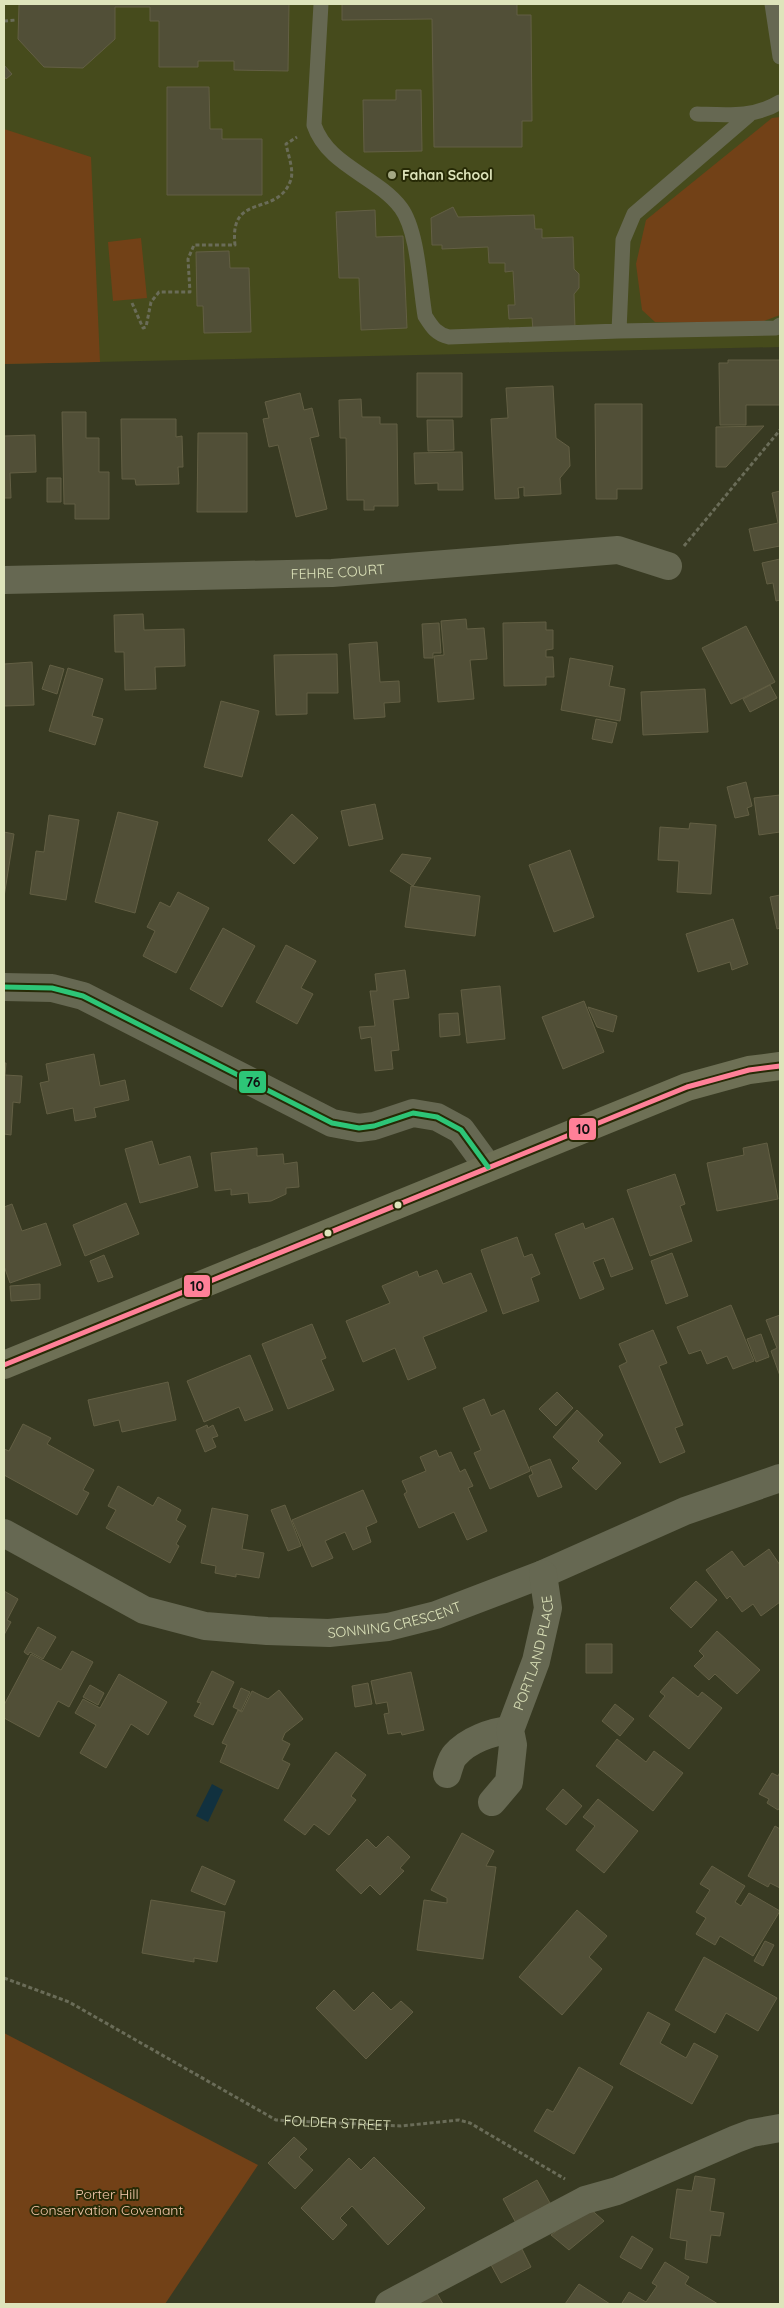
<svg xmlns="http://www.w3.org/2000/svg" width="784" height="2308" font-family="Quicksand,sans-serif">
<rect width="100%" height="100%" fill="#383a22"/>
<path fill="#464b1c" d="M4 4H780V347L4 364Z"/>
<path fill="#724117" d="M780 117V315L759 323 655 322 642 310 636 264 646 220 772 118Z
M4 129 91 157 100 362 4 364Z
M141 238 147 298 113 301 108 242Z
M4 2033 258 2165 165 2304H4Z"/>
<path fill="#11313f" d="M212 1784 223 1790 208 1822 196 1816Z"/>
<path fill="#514f37" stroke="#635f44" d="M19 4H289L288 71 234 70V61H198V67H159V21H150V7H115V39L83 68 44 67 18 39Z
M342 4H517V15H531L532 121H522V147H434L432 19 342 20Z
M4 65 12 74 6 79 4 76Z
M167 87H209L210 129H222V139H262V195H167Z
M396 90H421L422 151 364 152 363 100H396Z
M453 207 458 217 534 215 535 229H542V238L573 237 574 269 579 274V288L574 294 575 328 533 330 532 318 509 319 508 305H515L513 271 505 272V263H489L488 247 442 249V245H432L431 218Z
M375 210 376 237 403 236 407 328 361 330 359 278H339L336 212Z
M229 251 230 268H249L251 332 204 333 203 306H197L196 252Z
M728 360H780V405H746V425H720L719 363H728Z
M417 373H462V417H417Z
M553 386 556 438 569 447 570 466 560 478 561 494 524 496V487L518 488 519 498 495 499 491 419 508 418 506 388Z
M300 393 304 410 312 408 319 436 310 438 327 509 296 517 278 445 269 447 263 419 269 418 265 402Z
M361 399 362 417H380V424H397L398 506H374V510H364V500H347L346 438H340L339 400Z
M595 404H642V489H617V499H596Z
M62 412H86V438H99V472H109V519H75V504H64Z
M121 419H176V437L182 436 183 467H178L179 484 136 485 135 479H122Z
M427 420H453L454 450 428 451Z
M764 426 726 467H716V427Z
M198 433H247V512H197Z
M35 435 36 472 10 473 11 498H4V436Z
M462 452 463 490H438V483L415 484 414 453Z
M47 478H61V502H47Z
M780 491V546L754 551 749 529 778 523 772 493Z
M780 559V600L776 601 773 583 767 584 762 563Z
M143 614 144 630 184 629 185 666 155 667 156 689 125 690 124 652H115L114 615Z
M466 619 467 629 484 628 487 659 470 660 474 699 438 702 434 656 444 655 441 621Z
M546 622V630H553V649L546 650V657H553L554 677H546V685L504 686 503 623Z
M439 623 441 653H433V658H424L422 624Z
M746 626 775 682 731 704 702 648Z
M377 642 380 682 399 681 400 702 384 703 385 717 354 719 349 644Z
M337 654 338 693H307V714L276 715 274 655Z
M570 658 613 666 609 686 625 689 620 721 561 710Z
M32 662 34 705 4 706V664Z
M50 665 64 669 57 694 42 689Z
M68 668 103 679 92 716 103 719 95 745 49 731Z
M770 685 777 698 750 712 743 699Z
M705 689 708 732 643 735 641 692Z
M221 701 259 711 242 777 204 767Z
M596 719 617 723 612 743 592 739Z
M746 782 752 806 747 808 749 815 735 818 727 787Z
M780 795V832L759 835 754 798Z
M375 804 383 839 349 846 341 811Z
M118 812 158 822 135 913 95 902Z
M292 814 318 838 294 864 268 840Z
M49 815 79 820 66 900 30 894 36 851 44 852Z
M690 823 716 825 711 894 677 892 679 861 658 860 660 827 689 829Z
M4 832 14 834 4 897Z
M570 850 594 917 554 932 529 865Z
M402 854 431 858 413 886 390 871Z
M411 886 480 896 475 936 405 927Z
M178 892 209 908 176 973 143 956 155 931 147 927 160 902 170 907Z
M780 895V928L777 929 770 897Z
M733 919 748 964 732 970 730 962 698 972 686 934Z
M223 928 255 946 222 1007 190 989Z
M286 945 316 961 301 988 313 994 297 1024 256 1002Z
M405 970 409 998 393 1000 399 1050 391 1051 393 1069 375 1071 371 1037 361 1039 359 1027 375 1026 370 991H377L375 974Z
M500 986 505 1039 467 1043 461 990Z
M584 1001 604 1052 563 1069 542 1017Z
M588 1007 617 1016 613 1032 597 1027Z
M458 1013 460 1035 440 1037 439 1014Z
M94 1054 100 1086 125 1080 129 1100 94 1108 96 1117 75 1121 73 1108 47 1114 40 1083 49 1081 46 1064Z
M4 1063H6L5 1075 22 1076 20 1103 13 1102 11 1135 4 1134Z
M152 1141 159 1165 190 1156 198 1187 140 1203 125 1149Z
M767 1143 778 1199 717 1211 707 1163 744 1155 743 1148Z
M257 1148V1156L283 1154 284 1164 297 1162 299 1187 286 1188V1194L271 1201 249 1203 248 1193 231 1195V1189L215 1191 211 1153Z
M675 1174 685 1204 680 1206 692 1241 650 1256 627 1190Z
M126 1203 139 1234 85 1256 73 1225Z
M12 1204 22 1231 46 1223 61 1265 10 1283 4 1266V1207Z
M613 1218 633 1269 611 1277 604 1258 593 1262 604 1289 580 1299 555 1234 583 1223 585 1229Z
M517 1237 524 1257 532 1254 540 1274 531 1278 539 1301 503 1314 481 1250Z
M672 1253 688 1296 666 1304 651 1261Z
M104 1255 113 1277 98 1282 90 1261Z
M437 1270 443 1284 471 1273 487 1311 423 1337 436 1368 408 1380 395 1348 363 1362 346 1321 390 1303 382 1286 417 1271 419 1277Z
M40 1284V1299L11 1301 10 1286Z
M731 1305 754 1361 733 1369 727 1356 707 1364 701 1350 689 1354 677 1327Z
M780 1315V1376L771 1351 777 1348 766 1320Z
M312 1324 326 1358 321 1360 334 1390 288 1409 262 1344Z
M653 1330 667 1363 659 1366 683 1425 675 1428 685 1452 660 1463 619 1366 627 1362 619 1344Z
M761 1334 769 1357 756 1362 747 1339Z
M250 1355 273 1410 245 1421 239 1407 204 1422 187 1381Z
M168 1382 176 1420 122 1432 119 1420 94 1426 88 1400Z
M557 1392 573 1408 556 1426 539 1409Z
M484 1399 491 1416 504 1410 530 1471 490 1489 474 1453 481 1450 463 1408Z
M577 1410 603 1435 598 1441 621 1463 596 1490 572 1468 579 1461 553 1437Z
M23 1424 51 1438 47 1444 94 1470 83 1490 89 1493 77 1515 4 1475V1449L9 1451Z
M207 1425 208 1428 213 1425 218 1436 212 1438 216 1447 205 1452 196 1430Z
M436 1450 439 1457 451 1452 460 1472 465 1469 473 1486 468 1488 487 1531 467 1540 454 1512 419 1528 404 1494 407 1492 402 1481 426 1471 420 1457Z
M550 1459 562 1487 538 1497 529 1476 533 1474 530 1467Z
M118 1486 153 1506 158 1497 181 1510 176 1520 186 1526 176 1544 179 1546 170 1563 106 1528 116 1510 108 1506Z
M363 1490 377 1522 366 1527 371 1542 353 1550 345 1532 325 1541 333 1558 312 1567 292 1520Z
M285 1505 301 1546 288 1551 271 1510Z
M212 1508 248 1515 242 1549 264 1553 259 1578 236 1574V1577L215 1573 216 1566 201 1563Z
M769 1549 780 1565V1602L761 1616 753 1604 742 1612 730 1596 727 1599 706 1570 732 1551 744 1567Z
M696 1581 717 1600 691 1628 670 1608Z
M4 1591 18 1599 7 1620 11 1622 4 1635Z
M38 1627 56 1637 43 1659 30 1652 28 1655 24 1652Z
M717 1631 760 1670 737 1694 715 1674 709 1680 694 1666 704 1656 699 1651Z
M586 1644H612V1673H586Z
M72 1651 93 1662 69 1707 58 1701 39 1737 4 1718V1705L31 1654 61 1670Z
M212 1671 234 1682 213 1725 194 1716 201 1703 197 1702Z
M411 1672 424 1730 402 1735 401 1732 388 1734 384 1714 389 1713 387 1702 376 1704 371 1681Z
M119 1674 167 1702 148 1735 131 1724 106 1768 80 1753 96 1725 75 1713 83 1699 100 1708Z
M673 1677 698 1697 702 1692 722 1708 689 1749 649 1716 665 1696 660 1692Z
M368 1683 372 1704 355 1707 352 1686Z
M90 1685 104 1693 98 1705 83 1697Z
M241 1688 250 1692 241 1711 233 1707Z
M279 1690 303 1719 285 1733 282 1740 290 1744 282 1760 290 1764 278 1789 220 1762 227 1745 222 1743 238 1710 242 1712 252 1691 268 1699Z
M615 1704 634 1719 620 1736 602 1721Z
M617 1739 646 1762 654 1751 683 1773 653 1811 596 1766Z
M336 1752 366 1775 351 1796 356 1800 329 1835 314 1824 305 1835 284 1820Z
M780 1772V1807L778 1810 767 1803 769 1799 759 1794 772 1773 778 1776Z
M563 1789 582 1806 566 1825 546 1809Z
M598 1799 638 1831 604 1873 576 1850 595 1826 583 1817Z
M775 1826 780 1829V1888L770 1883 768 1887 748 1876Z
M462 1833 494 1851 486 1866 496 1867 483 1959 417 1950 424 1900 447 1903V1898L431 1890Z
M388 1836 410 1857 400 1868 404 1871 380 1895 370 1885 361 1894 336 1870 367 1839 376 1848Z
M202 1866 235 1881 225 1905 191 1891Z
M712 1866 745 1886 735 1902 741 1906 749 1893 780 1911 753 1956 720 1936 715 1945 696 1934 706 1918 696 1912 710 1890 700 1884Z
M151 1900 225 1912 217 1962 194 1958V1962L142 1953Z
M577 1910 607 1936 589 1957 602 1969 562 2015 519 1977Z
M765 1941 774 1945 763 1966 754 1961Z
M704 1957 777 1998 758 2031 726 2013 715 2033 675 2010Z
M334 1990 354 2011 373 1992 391 2010 401 2001 413 2012 366 2059 316 2008Z
M648 2012 670 2024 660 2043 686 2058 694 2043 718 2056 692 2104 620 2064Z
M579 2067 613 2087 574 2154 534 2131 547 2109 553 2112Z
M294 2137 307 2149 299 2157 313 2170 295 2189 268 2163Z
M374 2157 425 2208 388 2245 352 2206 340 2218 347 2225 333 2240 301 2208 349 2158 361 2170Z
M695 2176 715 2179 710 2211 724 2213 720 2236 711 2235 707 2263 685 2259 687 2241 670 2238 677 2189 692 2191Z
M537 2180 550 2203 516 2223 503 2199Z
M588 2207 604 2221 569 2250 551 2235Z
M632 2236 653 2249 641 2269 620 2257Z
M521 2247 531 2267 501 2283 490 2263Z
M665 2262 689 2277 685 2284 718 2304H625L622 2303 629 2292 646 2302 657 2286 652 2283Z
M579 2284 610 2304H565Z
M435 2290 443 2304H408Z"/>
<g fill="none" stroke-linecap="round" stroke-linejoin="round">
<g stroke="#6a6c58" stroke-width="3" stroke-dasharray="4 2.5" stroke-linecap="butt">
<path d="M4 21 16 20"/>
<path d="M132 303 143 328 146 327 151 302 159 292H190L188 259 194 245H235C229 192 276 217 290 182 295 172 288 155 286 144L297 137"/>
<path d="M684 546 780 430"/>
<path id="s1" d="M4 1978 69 2002 276 2120 401 2126 459 2120 470 2123 565 2179"/>
</g>
<path stroke="#666852" stroke-width="15" d="M321 4 314 125C328 166 377 176 401 208 418 231 420 287 425 316 432 327 436 334 449 337L619 331
M772 4 780 57
M697 114C727 115 754 118 780 102
M749 115 634 214 623 240 619 331 776 328 780 325"/>
<g stroke="#666852" stroke-width="28">
<path id="s2" d="M4 580 332 573 618 550 668 566"/>
<path d="M4 987 52 988 83 996 332 1123 359 1128 374 1126 413 1113 437 1117 461 1130 488 1167"/>
<path id="s3" d="M4 1533 144 1610 205 1626 267 1631 329 1633 388 1627 436 1615 543 1574 685 1511 780 1478"/>
<path d="M447 1774C449 1768 451 1759 455 1755 468 1740 491 1732 510 1730"/>
<path id="s4" d="M492 1802 509 1782 513 1745 510 1730 536 1661 548 1608 543 1574"/>
<path d="M389 2304 585 2200 617 2191 736 2139 752 2133 780 2128"/>
</g>
<path stroke="#6e7055" stroke-width="28" d="M4 1365 687 1087 749 1070 780 1066"/>
<g stroke="#272a06" stroke-width="9">
<path id="bus-1" d="M4 1365 687 1087 749 1070 780 1066"/>
</g>
<g stroke="#272a06" stroke-width="9">
<path id="bus-2" d="M4 987 52 988 83 996 332 1123 359 1128 374 1126 413 1113 437 1117 461 1130 488 1167"/>
</g>
<use href="#bus-1" stroke="#ff8098" stroke-width="5"/>
<use href="#bus-2" stroke="#2dc577" stroke-width="5"/>
</g>
<circle fill="#a4a885" stroke="#272a06" stroke-width="2" cx="392" cy="175" r="5"/>
<g fill="#dee4bb" stroke="#272a06" stroke-width="2">
<circle cx="398" cy="1205" r="4.5"/>
<circle cx="328" cy="1233" r="4.5"/>
</g>
<g text-anchor="middle" stroke-width="4" stroke-linejoin="round" paint-order="stroke">
<g font-size="14" font-weight="bold" fill="#dee4bb" stroke="#272a06" text-anchor="start">
<text x="402" y="180">Fahan School</text>
</g>
<g font-size="14" fill="#dee4bb" stroke="#272a06">
<text dy="5" stroke="none"><textPath href="#s2" startOffset="334">FEHRE COURT</textPath></text>
<text dy="5" stroke="none"><textPath href="#s3" startOffset="414">SONNING CRESCENT</textPath></text>
<text dy="5" stroke="none"><textPath href="#s4" startOffset="160">PORTLAND PLACE</textPath></text>
<text dy="5" stroke="none"><textPath href="#s1" startOffset="369">FOLDER STREET</textPath></text>
</g>
<g font-size="14" fill="#f9ccb0" stroke="#272a06">
<text x="107" y="2199">Porter Hill<tspan x="107" dy="16">Conservation Covenant</tspan></text>
</g>
</g>
<g stroke="#272a06" stroke-width="2">
<rect x="238" y="1070" width="29" height="24" rx="5" fill="#2dc577"/>
<rect x="568" y="1117" width="29" height="24" rx="5" fill="#ff8098"/>
<rect x="183" y="1274" width="28" height="24" rx="5" fill="#ff8098"/>
</g>
<g font-size="14" text-anchor="middle" font-weight="bold" fill="#111">
<text x="253" y="1087">76</text>
<text x="583" y="1134">10</text>
<text x="197" y="1291">10</text>
</g>
<rect width="784" height="2308" fill="none" stroke="#dee4bb" stroke-width="10"/>
</svg>
